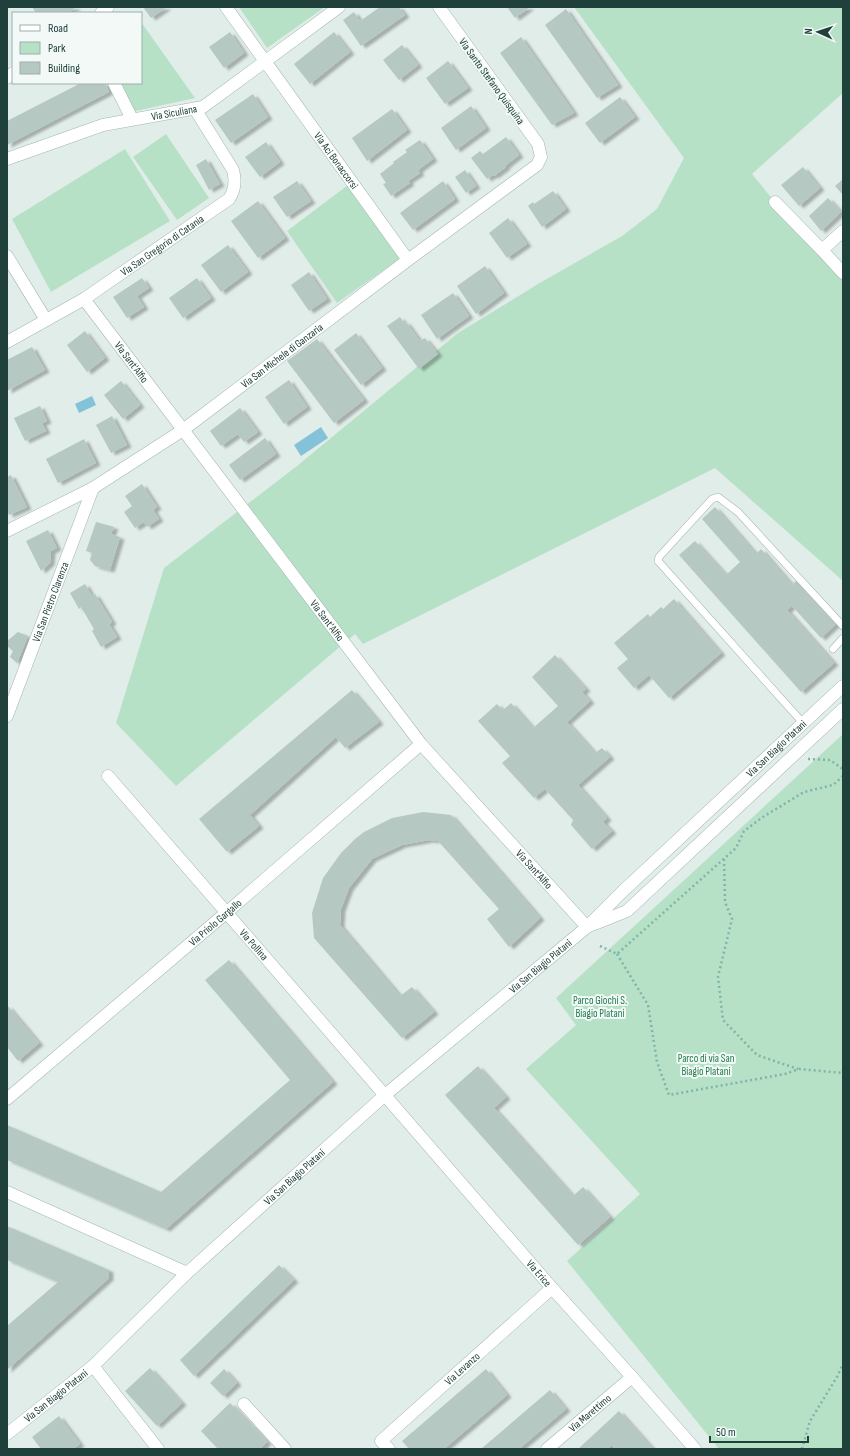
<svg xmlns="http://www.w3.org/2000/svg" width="850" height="1456" font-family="'Sofia Sans Condensed',sans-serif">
<defs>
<filter id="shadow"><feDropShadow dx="4.5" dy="2.5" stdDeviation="1" flood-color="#0004"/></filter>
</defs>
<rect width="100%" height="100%" fill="#e1ede9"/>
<path fill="#b7e1c7" d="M239 7H325L267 48Z
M574 7H843V93L752 174 775 202 843 273V581L715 468 363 644 355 634 176 786 116 723 164 568 297 466 458 333 538 284 622 236 657 209 684 158Z
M141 22 195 98 131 112 117 83H141Z
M166 134 209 198 177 220 133 157Z
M125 149 170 221 51 292 12 219Z
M348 185 402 257 337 303 287 231Z
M843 734V1449H719L567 1261 640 1194 526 1069 576 1025 556 998Z"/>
<path fill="#83c2d8" d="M92 396 96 405 79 413 75 404Z
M321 427 328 438 301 456 294 445Z"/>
<path fill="#b6c8c2" filter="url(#shadow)" d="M32 7H77L67 13H36Z
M143 7H167L151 18Z
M380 7H399L405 15 361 46 343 20 354 12 360 21Z
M507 7H530L515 18Z
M566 9 618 85 597 98 545 25Z
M230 32 244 53 224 68 209 47Z
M334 32 350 52 310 84 294 64Z
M521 37 574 113 552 125 500 53Z
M402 45 418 65 399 80 383 60Z
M448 61 468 88 445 104 426 78Z
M81 83H105L109 92 7 145V121Z
M253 94 268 117 231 143 215 120Z
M620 97 635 117 600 143 585 123Z
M471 106 486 128 456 150 441 128Z
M392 109 407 130 367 161 352 138Z
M506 137 519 155 505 166 506 167 494 176 493 175 487 179 471 158 480 151 483 154Z
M420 140 433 159 418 170 420 173 408 181 410 183 391 196 383 184 386 183 380 174 394 163 393 162 407 152 405 150Z
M266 142 280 162 260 177 245 157Z
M206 159 220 184 209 190 196 165Z
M803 167 820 188 799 206 781 185Z
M465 170 476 186 466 193 455 177Z
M843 179V195L835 186Z
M297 181 311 201 287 217 273 197Z
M443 181 455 199 413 230 400 213Z
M553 191 566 209 542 227 528 206 533 202 534 204Z
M828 198 841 212 821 231 809 216Z
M258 201 285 238 258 258 231 221Z
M508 218 527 244 507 258 489 233Z
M228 245 248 272 221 292 201 265Z
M485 266 504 293 476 314 457 286Z
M309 272 327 299 309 311 291 285Z
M142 278 149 288 137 296 144 307 127 318 113 297Z
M197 278 211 298 183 318 169 298Z
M453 293 469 316 437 339 421 315Z
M400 317 404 323 406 322 420 341 425 338 438 354 419 369 387 326Z
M85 331 105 358 87 372 67 345Z
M356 333 382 368 361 385 334 350Z
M317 339 364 400 334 423 287 361Z
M32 347 45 370 7 391V360Z
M289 380 307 407 284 424 265 397Z
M121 381 140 405 123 419 104 395Z
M40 406 47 421 42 423 46 431 25 441 14 418Z
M240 408 258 432 244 442 238 434 221 446 210 431Z
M112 416 127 445 111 453 96 425Z
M265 438 276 454 240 480 229 465Z
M84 439 96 463 58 483 46 459Z
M11 475 27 507 9 515 7 511V477Z
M142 484 157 507 153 510 159 519 147 527 144 522 135 528 124 512 132 506 125 496Z
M715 507 756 554 761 549 792 585 797 580 836 624 821 638 792 606 787 610 834 663 801 692 679 555 695 541 726 575 740 562 702 519Z
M96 522 114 527 111 534 120 537 110 570 95 566 90 560 92 553 86 551Z
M48 530 57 548 51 551 50 563 41 571 26 541Z
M85 584 92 596 95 594 112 622 109 624 117 637 101 647 92 631 94 629 81 607 79 609 70 593Z
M674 599 721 653 669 698 649 675 634 688 617 668 628 659 614 643 648 614 650 617 661 607 663 609Z
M18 632 28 636 17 663 10 657 13 651 7 646V641Z
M555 655 586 689 582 692 590 701 567 722 595 753 602 748 610 757 578 785 607 818 603 822 612 831 592 849 571 825 573 820 545 789 534 798 502 763 510 756 478 721 497 704 503 710 511 703 533 728 558 706 532 677Z
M352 690 379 722 345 748 336 737 250 815 259 826 227 852 199 819Z
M423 812 451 815 540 918 509 947 487 919 499 909 438 841 429 840 402 845 372 859 349 888 341 909 340 925 400 996 412 987 434 1012 402 1038 314 938 312 913 323 878 341 853 355 839 364 832 392 818Z
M229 960 333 1082 166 1229 7 1160V1125L161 1192 290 1080 205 980Z
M7 1005 39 1043 18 1061 7 1047Z
M478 1066 506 1097 494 1108 573 1196 583 1187 610 1217 578 1245 445 1095Z
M7 1226 109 1270V1278L7 1370V1326L58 1282 7 1260Z
M279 1265 294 1280 194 1376 180 1360Z
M150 1368 182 1403 157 1426 125 1391Z
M224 1369 237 1383 223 1396 210 1383Z
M486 1369 507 1395 444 1449H409L402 1441Z
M550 1390 566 1409 519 1449H481Z
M230 1403 267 1442 260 1449H218L201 1431Z
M619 1411 653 1449H615L612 1445 608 1449H578Z
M59 1416 80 1444 73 1449H41L32 1437Z"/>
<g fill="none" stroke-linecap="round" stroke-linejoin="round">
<g stroke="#a3b6b1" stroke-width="8">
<path id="lane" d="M833 649 843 638
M803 723 658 561 659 557 712 499 718 497 738 512 843 626"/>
</g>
<g stroke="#a3b6b1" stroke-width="13">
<g id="street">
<path id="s1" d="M226 7 408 260"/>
<path d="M101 13 108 7"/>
<path d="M7 78 13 73"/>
<path d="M114 83 132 119"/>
<path id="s2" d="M7 159 103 125 203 107 339 7"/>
<path d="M775 202 822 250 843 273"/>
<path d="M822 250 843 231"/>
<path d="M7 256 46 320"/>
<path id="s3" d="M84 299 421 744 587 927"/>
<path id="s4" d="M7 342 84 299 229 199C235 190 236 181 233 170L195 109"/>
<path id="s5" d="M7 531 93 488 183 430 408 260 537 165 541 157 538 144 439 7"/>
<path id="s6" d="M7 716 93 488"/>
<path id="s7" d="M108 776 552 1288 632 1377 695 1449"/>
<path d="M592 925 627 911 843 709"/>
<path id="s8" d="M7 1099 226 913 421 744"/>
<path d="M7 1192 187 1273"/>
<path d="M93 1366 158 1449"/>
<path d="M244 1404 285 1449"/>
<path id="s9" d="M7 1434 93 1366 187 1273 385 1095 587 927 623 891 843 686"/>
<path id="s10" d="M389 1449 381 1441 552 1288"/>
<path id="s11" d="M547 1449 632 1377"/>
</g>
</g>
<path stroke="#7eb4a9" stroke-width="2.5" stroke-dasharray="2 3" stroke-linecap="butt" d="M808 759 830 760 843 769
M724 859 725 902 732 919 718 977 723 1020 757 1055 798 1069
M600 946 617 954 736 848 744 831 763 817 804 792 833 785 843 776
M617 954 648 1005 657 1062 669 1095 785 1074 799 1069 843 1073
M802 1449 810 1421 837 1377 843 1364"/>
<use href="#lane" stroke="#fff" stroke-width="7"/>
<use href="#street" stroke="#fff" stroke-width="12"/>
</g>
<g text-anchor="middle" stroke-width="4" stroke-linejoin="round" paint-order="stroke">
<g font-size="11" fill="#1f403b" stroke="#f2f9f6">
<text transform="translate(492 81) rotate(54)" y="4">Via Santo Stefano Quisquina</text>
<text dy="4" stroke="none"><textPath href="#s2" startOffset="174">Via Siculiana</textPath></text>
<text dy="4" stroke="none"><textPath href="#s1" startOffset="189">Via Aci Bonaccorsi</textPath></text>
<text dy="4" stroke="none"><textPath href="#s4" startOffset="183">Via San Gregorio di Catania</textPath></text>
<text dy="4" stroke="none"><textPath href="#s5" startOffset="327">Via San Michele di Ganzaria</textPath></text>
<text dy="4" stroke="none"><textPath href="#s3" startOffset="79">Via Sant'Alfio</textPath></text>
<text dy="4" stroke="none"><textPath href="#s6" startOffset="122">Via San Pietro Clarenza</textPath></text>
<text dy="4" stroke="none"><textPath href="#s3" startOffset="403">Via Sant'Alfio</textPath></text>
<text dy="4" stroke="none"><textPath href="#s9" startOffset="1031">Via San Biagio Platani</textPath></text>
<text dy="4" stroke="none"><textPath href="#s3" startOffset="727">Via Sant'Alfio</textPath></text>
<text dy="4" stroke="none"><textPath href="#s8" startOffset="273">Via Priolo Gargallo</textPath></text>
<text dy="4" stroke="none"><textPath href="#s7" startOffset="223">Via Pollina</textPath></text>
<text dy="4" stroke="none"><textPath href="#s9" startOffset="710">Via San Biagio Platani</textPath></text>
<text dy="4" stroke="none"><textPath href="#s9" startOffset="386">Via San Biagio Platani</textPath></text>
<text dy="4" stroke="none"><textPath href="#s7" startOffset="658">Via Erice</textPath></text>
<text dy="4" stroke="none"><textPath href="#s10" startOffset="120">Via Levanzo</textPath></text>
<text dy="4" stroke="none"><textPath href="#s9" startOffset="62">Via San Biagio Platani</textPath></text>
<text dy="4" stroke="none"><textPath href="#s11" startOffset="56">Via Marettimo</textPath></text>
</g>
<g font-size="11" fill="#257b50" stroke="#f2f9f6">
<text x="600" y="1004">Parco Giochi S.<tspan x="600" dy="13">Biagio Platani</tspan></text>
<text x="706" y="1062">Parco di via San<tspan x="706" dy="13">Biagio Platani</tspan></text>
</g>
</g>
<rect width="850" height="1456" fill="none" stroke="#1f403b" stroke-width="16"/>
<rect x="12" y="12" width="130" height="72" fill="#f2f9f6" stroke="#9eafab"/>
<rect x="20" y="25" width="20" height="6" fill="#ffffff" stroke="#9eafab"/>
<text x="48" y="32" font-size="12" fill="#1f403b">Road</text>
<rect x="20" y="42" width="20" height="12" fill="#b7e1c7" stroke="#9eafab"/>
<text x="48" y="52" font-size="12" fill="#1f403b">Park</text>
<rect x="20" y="62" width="20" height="12" fill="#b6c8c2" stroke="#9eafab"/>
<text x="48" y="72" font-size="12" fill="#1f403b">Building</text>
<g transform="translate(818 32) rotate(273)" stroke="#f2f9f6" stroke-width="3" paint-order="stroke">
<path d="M0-3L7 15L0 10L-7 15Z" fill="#1f403b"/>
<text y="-6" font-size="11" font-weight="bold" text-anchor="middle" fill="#1f403b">N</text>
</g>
<path d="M710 1436v6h98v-6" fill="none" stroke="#1f403b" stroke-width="2"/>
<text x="716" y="1436" font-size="12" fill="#1f403b" stroke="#f2f9f6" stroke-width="3" paint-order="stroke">50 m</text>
</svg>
